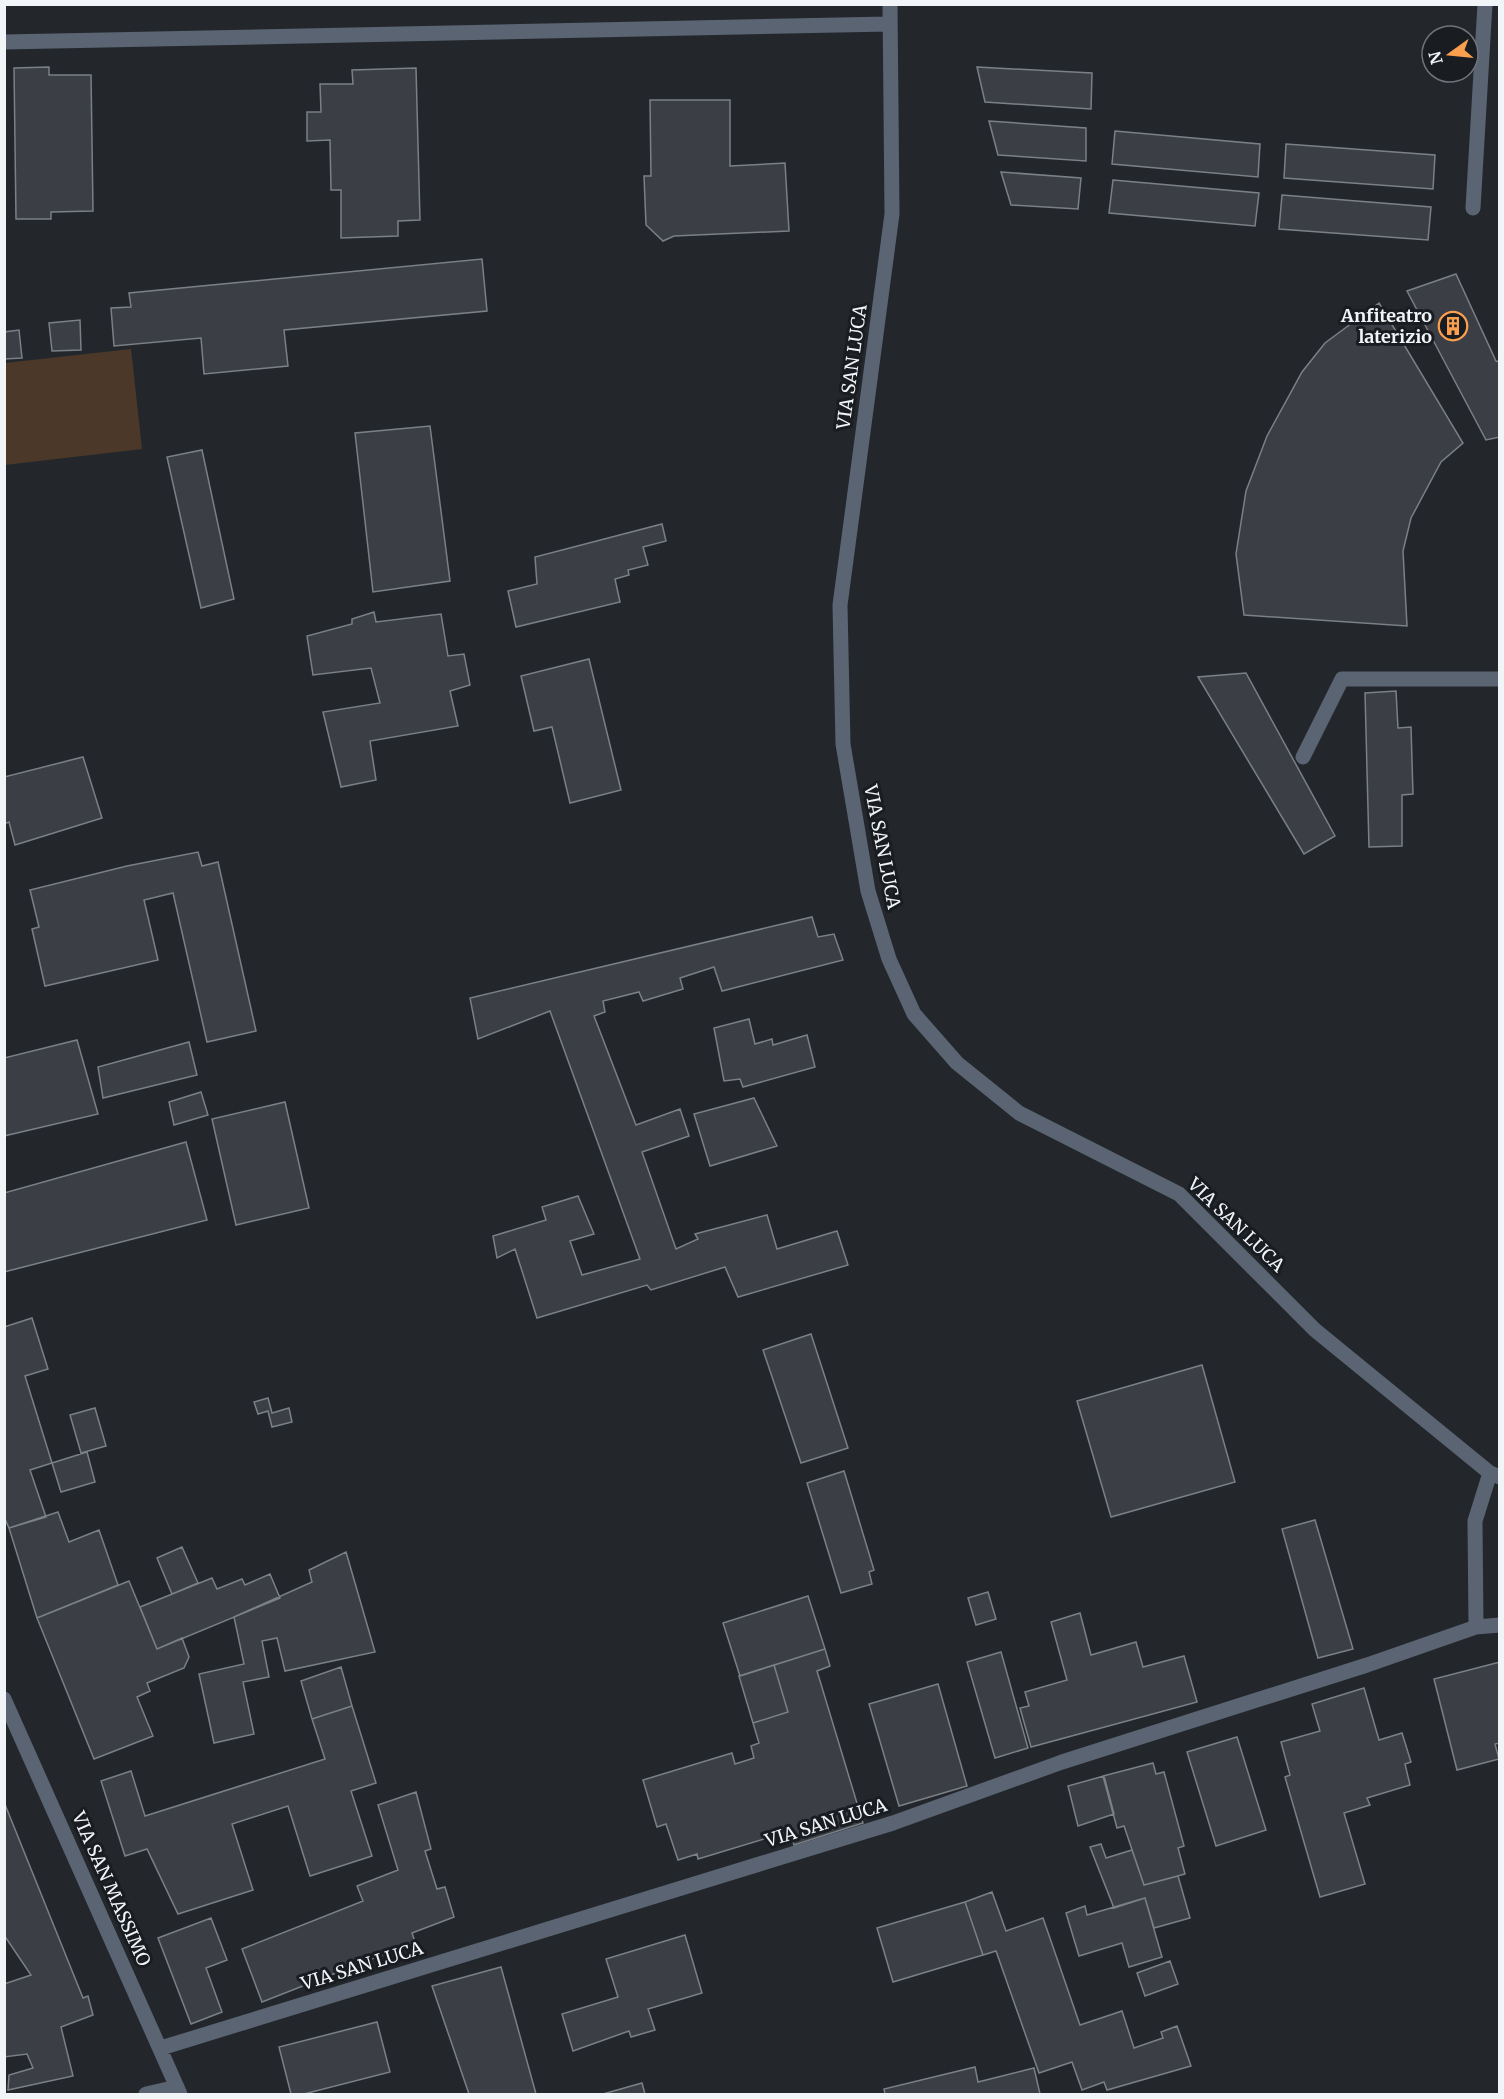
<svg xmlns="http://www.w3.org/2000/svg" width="1504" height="2099" font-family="Merriweather,serif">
<rect width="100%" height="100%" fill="#23272c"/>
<path fill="#4b3829" d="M131 349 142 449 5 465V363Z"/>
<path fill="#3b3f45" stroke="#7b8087" stroke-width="1.5" d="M49 67V75H91L93 211 51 212V219H16L14 68Z
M977 67 1092 73 1091 109 985 102Z
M416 68 420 220 398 221V236L341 238V190H331L330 140 307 141V112H321L320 84H353L352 70Z
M650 100H730V166L785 163 789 231 674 236 663 241 646 225 644 176H651Z
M989 121 1086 128V161L998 155Z
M1115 131 1260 144 1258 177 1112 164Z
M1286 144 1435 155 1433 189 1284 178Z
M1001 172 1081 178 1078 209 1011 205Z
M1113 180 1259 193 1255 226 1109 213Z
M1282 195 1431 207 1428 240 1279 229Z
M482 259 487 311 284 330 288 366 204 374 201 338 114 346 111 308 131 307 129 293Z
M1456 274 1496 361 1500 362V437L1486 440 1407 291Z
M1379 303 1463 443 1441 462 1411 518 1403 551 1407 626 1244 615 1236 554 1246 491 1267 436 1302 372 1325 343Z
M80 320 81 350 52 351 49 323Z
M19 330 22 358 4 359V332Z
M430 426 450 581 373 592 355 433Z
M202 450 234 599 201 608 167 457Z
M662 524 666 541 643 547 648 565 628 570 629 575 615 579 620 602 516 627 508 591 537 584 535 557Z
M374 612 376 622 441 614 448 656 464 654 470 685 450 691 458 726 370 741 376 780 341 787 323 712 380 703 371 668 313 675 307 636 352 624V619Z
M589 659 621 790 570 803 552 727 534 731 521 676Z
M1246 673 1335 836 1304 854 1198 677Z
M1396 691 1398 728 1411 727 1413 794 1402 795V846L1369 847 1365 693Z
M83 757 102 818 15 845 9 822 4 824V777Z
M198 852 202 866 218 862 256 1031 207 1042 173 893 144 900 158 960 45 986 32 929 39 927 30 890 127 866Z
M812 917 818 937 834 934 843 960 722 991 714 967 680 978 683 989 643 1001 639 992 603 1001 605 1012 594 1016 636 1125 680 1109 689 1136 642 1152 676 1249 698 1239 695 1234 767 1215 777 1249 837 1231 848 1265 738 1297 725 1267 651 1290 647 1285 537 1318 515 1249 497 1258 493 1236 546 1220 542 1207 578 1196 594 1234 570 1241 582 1275 640 1259 550 1011 478 1039 470 998Z
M749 1019 755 1044 772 1039 773 1045 807 1035 815 1067 743 1087 740 1079 724 1081 714 1028Z
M77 1040 98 1114 4 1136V1058Z
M189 1042 197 1075 103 1098 98 1067Z
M201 1092 208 1115 174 1125 169 1102Z
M754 1098 777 1146 710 1166 694 1114Z
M285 1102 309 1208 236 1225 212 1119Z
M186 1142 207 1220 4 1272V1193Z
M32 1318 48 1369 25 1376 52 1463 30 1470 46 1517 9 1528 4 1517V1327Z
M811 1334 848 1448 801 1463 763 1350Z
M1202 1365 1235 1482 1111 1517 1077 1401Z
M268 1398 272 1413 289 1408 292 1422 272 1427 268 1411 258 1414 254 1402Z
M95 1408 106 1446 81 1453 70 1415Z
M87 1452 95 1482 61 1492 52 1463Z
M844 1471 874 1570 869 1572 872 1584 841 1593 807 1483Z
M58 1512 69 1542 99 1530 118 1585 37 1618 9 1528Z
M1315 1520 1353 1649 1318 1658 1282 1529Z
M182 1547 198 1583 172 1594 157 1558Z
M346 1552 375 1652 285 1671 277 1638 262 1641 269 1677 243 1682 254 1734 214 1743 199 1674 244 1664 234 1617 312 1582 309 1570Z
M270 1574 280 1598 157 1649 140 1607 212 1578 217 1589 242 1579 245 1585Z
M129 1581 157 1649 182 1638 189 1657 184 1668 147 1683 150 1691 137 1697 153 1736 94 1759 37 1618Z
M988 1592 996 1619 976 1625 968 1598Z
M808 1596 825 1649 740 1676 723 1623Z
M1080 1613 1091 1655 1136 1642 1143 1667 1184 1656 1197 1702 1031 1747 1020 1708 1029 1706 1025 1692 1067 1680 1051 1622Z
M825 1649 830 1666 817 1671 863 1823 794 1845 790 1831 698 1859 697 1854 678 1860 666 1824 657 1827 643 1780 732 1753 735 1764 754 1758 751 1746 759 1743 753 1723 788 1712 774 1665Z
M1001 1652 1028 1748 995 1758 967 1662Z
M1500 1662V1743L1495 1744 1499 1759 1457 1770 1434 1679Z
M774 1665 788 1712 753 1723 739 1676Z
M341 1667 352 1706 312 1719 301 1681Z
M938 1684 967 1786 899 1806 869 1704Z
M1364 1688 1379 1740 1402 1733 1411 1762 1405 1764 1410 1785 1367 1798 1370 1805 1344 1813 1365 1884 1320 1897 1285 1777 1290 1775 1281 1742 1320 1731 1312 1704Z
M352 1706 376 1783 351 1791 372 1856 310 1876 288 1806 232 1824 253 1890 178 1914 147 1849 125 1856 101 1781 131 1771 145 1816 325 1759 312 1719Z
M1237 1737 1266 1830 1216 1846 1187 1752Z
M1153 1763 1156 1774 1164 1772 1184 1846 1178 1848 1185 1874 1144 1885 1124 1826 1117 1828 1103 1776Z
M1104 1776 1114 1814 1078 1826 1068 1786Z
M416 1792 431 1849 425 1851 437 1889 445 1887 454 1917 412 1933 415 1942 262 2002 242 1949 363 1901 357 1886 398 1870 378 1805Z
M4 1802 83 1998 88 1996 93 2015 61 2027 73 2076 8 2090 9 2075 33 2068 27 2054 4 2057V1984L31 1975 4 1935Z
M1101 1844 1106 1858 1132 1850 1144 1885 1178 1876 1190 1918 1154 1928 1145 1898 1114 1908 1090 1847Z
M992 1892 1006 1931 1043 1918 1080 2025 1122 2011 1134 2048 1163 2038 1161 2032 1177 2026 1191 2066 1107 2090 1104 2082 1082 2090 1072 2062 1039 2073 996 1951 983 1955 965 1902Z
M1145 1898 1162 1957 1129 1967 1122 1943 1079 1956 1066 1913 1085 1906 1087 1915Z
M965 1902 983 1955 893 1982 877 1928Z
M211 1918 227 1960 206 1968 222 2012 191 2024 158 1938Z
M685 1935 702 1993 648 2009 655 2030 631 2037 629 2031 573 2051 562 2014 618 1997 606 1959Z
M1170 1961 1178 1984 1145 1996 1137 1973Z
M501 1967 536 2094H469L432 1986Z
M377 2022 390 2072 304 2094H291L279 2047Z
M975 2067 978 2082 1034 2068 1040 2094H885L884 2089Z
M642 2083 645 2094H603Z"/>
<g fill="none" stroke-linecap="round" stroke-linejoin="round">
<path stroke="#5a6472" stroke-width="15" d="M890 4 892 214 840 605 843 744 868 891 889 959 914 1014 957 1063 1019 1113 1179 1194 1315 1330 1490 1473 1500 1477
M4 42 890 24
M1473 208 1485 4
M1303 757 1342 679H1500
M1476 1627 1475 1521 1490 1473
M4 1699 180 2094
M161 2048 893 1823 1062 1762 1367 1665 1476 1627 1500 1625
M146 2094 177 2087"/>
</g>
<defs>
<g id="building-ring" transform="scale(1.5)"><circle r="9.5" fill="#191d22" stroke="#fa9f4e" stroke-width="1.5"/><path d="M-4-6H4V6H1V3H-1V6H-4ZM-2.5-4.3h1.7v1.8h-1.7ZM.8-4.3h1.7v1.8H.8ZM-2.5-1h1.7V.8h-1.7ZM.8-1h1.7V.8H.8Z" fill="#fa9f4e"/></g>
</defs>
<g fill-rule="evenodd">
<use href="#building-ring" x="1453" y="326"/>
</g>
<g text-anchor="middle" stroke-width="6" stroke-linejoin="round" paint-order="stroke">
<g font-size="18" font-weight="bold" fill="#f2f5f8" stroke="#191d22" text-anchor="end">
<text x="1432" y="322">Anfiteatro<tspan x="1432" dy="21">laterizio</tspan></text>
</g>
<g font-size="18" fill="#f2f5f8" stroke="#191d22">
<text transform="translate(852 367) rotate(-82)" y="6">VIA SAN LUCA</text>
<text transform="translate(882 847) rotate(79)" y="6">VIA SAN LUCA</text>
<text transform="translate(1236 1225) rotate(44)" y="6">VIA SAN LUCA</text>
<text transform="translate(826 1823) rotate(-17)" y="6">VIA SAN LUCA</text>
<text transform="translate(111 1889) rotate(66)" y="6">VIA SAN MASSIMO</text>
<text transform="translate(362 1966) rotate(-17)" y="6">VIA SAN LUCA</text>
</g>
</g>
<rect width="1504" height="2099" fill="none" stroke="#f2f5f8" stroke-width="12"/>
<g transform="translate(1450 54) rotate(255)"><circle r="28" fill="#191d22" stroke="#707378" stroke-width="1.5"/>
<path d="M0-4.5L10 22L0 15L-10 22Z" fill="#fa9f4e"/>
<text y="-9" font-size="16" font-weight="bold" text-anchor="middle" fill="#f2f5f8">N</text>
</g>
</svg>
